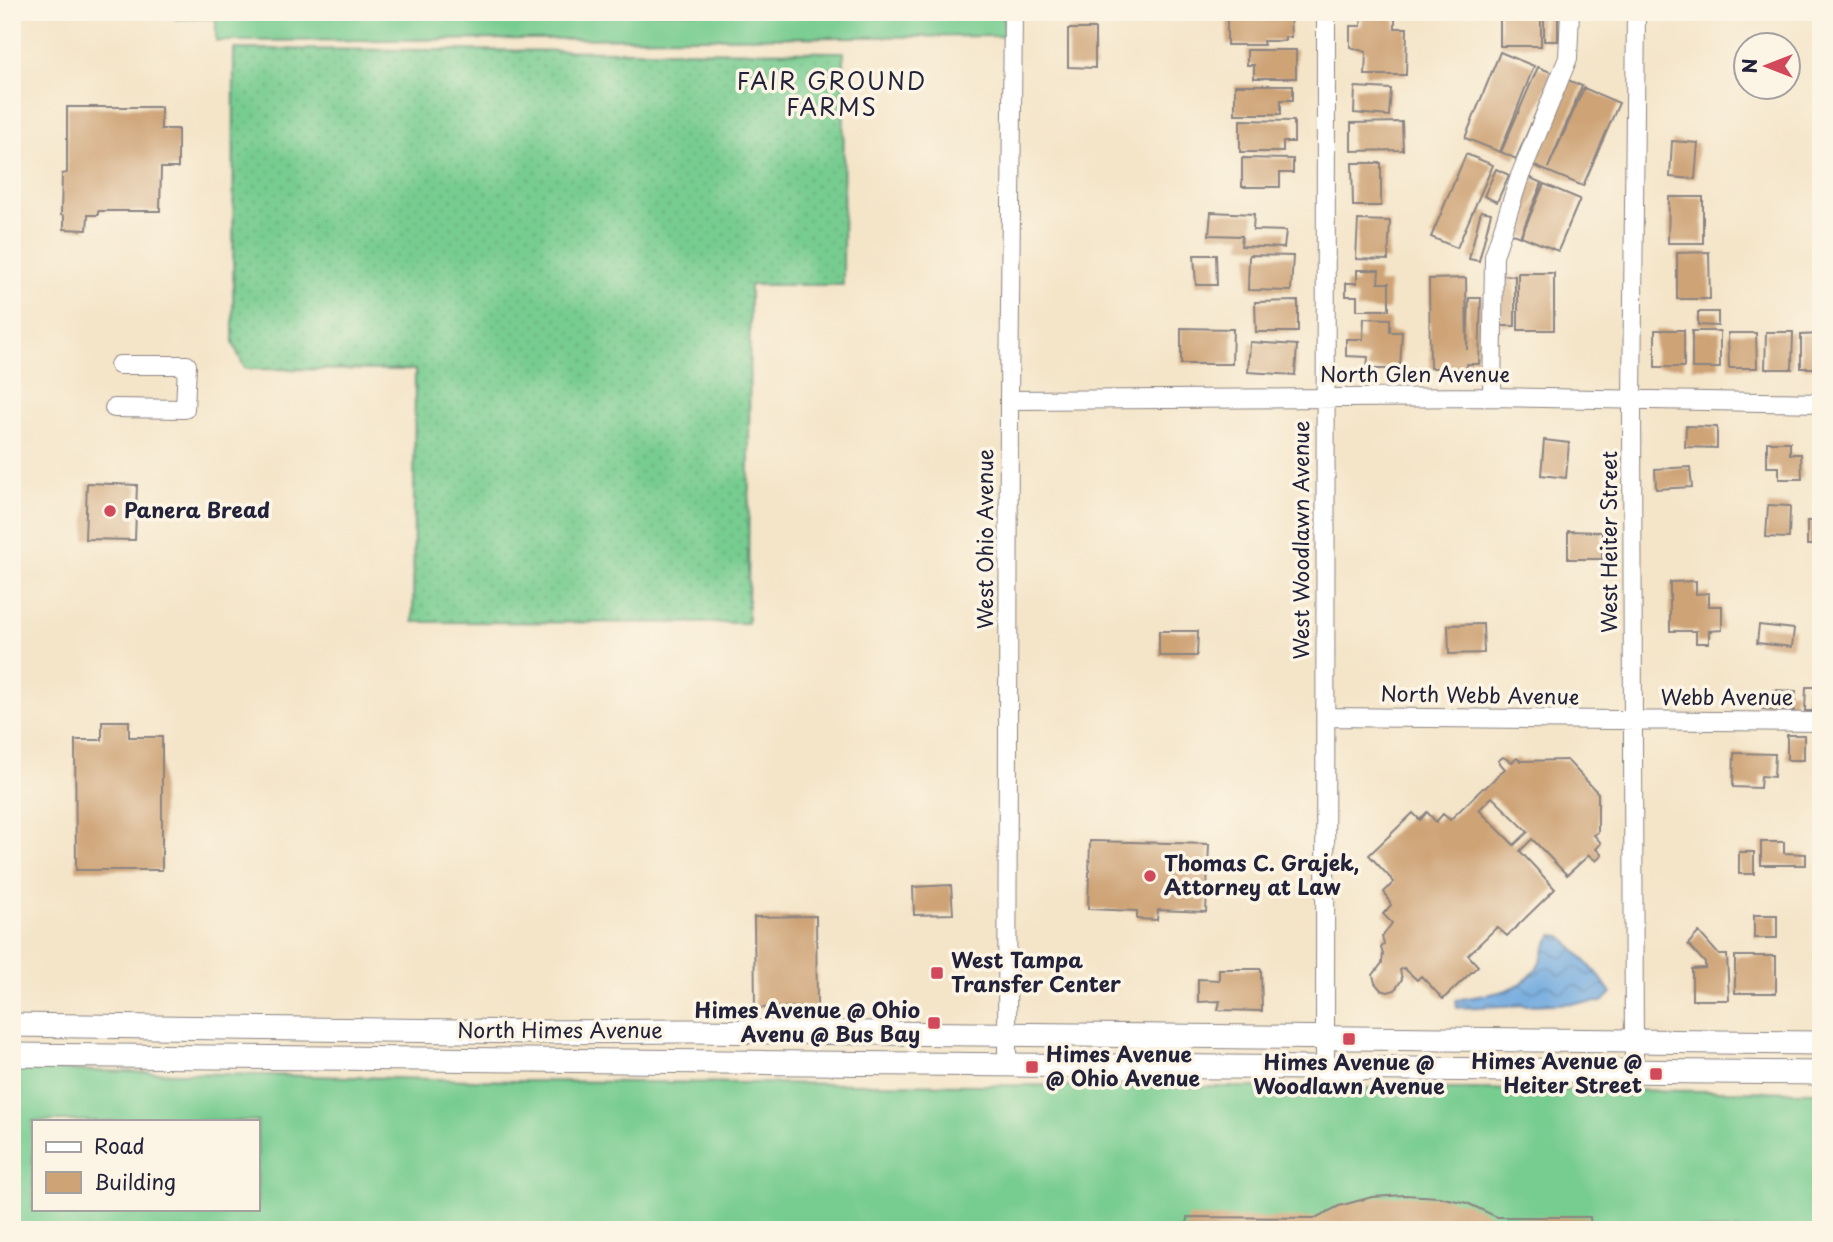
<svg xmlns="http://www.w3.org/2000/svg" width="1833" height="1242" font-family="'Playpen Sans',sans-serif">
<defs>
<pattern id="grass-dots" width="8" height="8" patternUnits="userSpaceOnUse" patternTransform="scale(1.75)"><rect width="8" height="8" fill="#77cc90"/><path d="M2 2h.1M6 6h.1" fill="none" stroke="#67af7d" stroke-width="1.8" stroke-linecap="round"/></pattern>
<pattern id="water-waves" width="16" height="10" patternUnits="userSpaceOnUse" patternTransform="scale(1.75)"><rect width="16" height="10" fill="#6fa9df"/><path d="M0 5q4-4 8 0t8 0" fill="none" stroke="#5b89b6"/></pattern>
</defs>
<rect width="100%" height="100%" fill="#fcf5e5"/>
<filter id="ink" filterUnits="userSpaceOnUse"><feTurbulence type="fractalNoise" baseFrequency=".0143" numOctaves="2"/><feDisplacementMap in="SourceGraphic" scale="14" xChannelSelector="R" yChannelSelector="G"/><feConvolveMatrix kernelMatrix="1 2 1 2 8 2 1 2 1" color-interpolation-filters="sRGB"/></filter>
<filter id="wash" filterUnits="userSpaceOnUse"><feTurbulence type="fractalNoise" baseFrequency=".00686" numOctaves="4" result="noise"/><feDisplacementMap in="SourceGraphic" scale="28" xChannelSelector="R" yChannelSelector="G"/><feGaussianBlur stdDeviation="1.57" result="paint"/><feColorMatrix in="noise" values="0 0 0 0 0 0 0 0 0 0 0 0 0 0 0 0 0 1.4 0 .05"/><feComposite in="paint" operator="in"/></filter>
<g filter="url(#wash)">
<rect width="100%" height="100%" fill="#f4e5c9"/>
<path fill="url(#grass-dots)" stroke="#4c7766" stroke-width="2" d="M234 49 844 52 843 285H750L748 623 413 622 415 370 245 369 233 343Z"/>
<path fill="#77cc90" stroke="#4c7766" stroke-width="2" fill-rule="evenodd" d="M175 12H1004V36L216 41V18L175 19Z
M12 1069 517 1081 1821 1092V1230H12ZM33 1121H257V1209H33Z"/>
<path fill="url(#water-waves)" stroke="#48668d" stroke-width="2" d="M1553 935 1562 936 1599 976 1611 993 1602 1002 1457 1008 1456 1000C1480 995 1516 994 1533 973 1543 962 1543 946 1553 935Z"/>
<g id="blocks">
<path fill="#cea376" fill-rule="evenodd" d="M1362 12H1383V16H1395V28H1407L1406 75H1365L1366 52 1350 47V26H1361Z
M1500 12H1541V46H1500Z
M1544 12H1558V41H1544Z
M1227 15H1290L1291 37H1285V41H1263L1264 45H1227Z
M1068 29H1095V68L1068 67Z
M1247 50H1296V78H1254V65H1247Z
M1500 52 1534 66 1500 152 1465 138Z
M1538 67 1553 73 1516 159 1501 152Z
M1568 80 1582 86 1548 168 1584 88 1619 103 1583 186 1532 165Z
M1235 85H1293V100H1281V114H1235Z
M1355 87 1391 89 1389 116 1354 113Z
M67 107H161V129H178V168H161L160 211H98V215H88L87 230 64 229V216L61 215 62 174 67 173Z
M1240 120 1294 121V142H1283V152H1240Z
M1402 122 1403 150 1351 151V123Z
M1672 141 1698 143 1695 179 1670 177Z
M1466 154 1493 165 1457 248 1431 237Z
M1242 158 1293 159V173H1280V187H1242Z
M1352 163H1381V206H1353Z
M1496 169 1509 175 1497 202 1484 196Z
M1528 177 1542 183 1520 237 1505 231Z
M1544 184 1580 199 1558 251 1521 236Z
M1669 197H1703V243H1668Z
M1481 211 1491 213 1479 261 1469 259Z
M1211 212 1254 214 1253 230 1286 231 1284 248 1241 246 1242 236 1209 235Z
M1358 220 1390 221 1388 260 1356 259Z
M1709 252 1710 299H1677V253Z
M1194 255H1216L1217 285H1196Z
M1249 255 1293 256 1291 291 1248 290Z
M1357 270H1379L1378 283H1389V310H1357V296H1346V283H1357Z
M1518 273H1554V330H1518Z
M1502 275 1515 276V326H1501Z
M1466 278 1467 350 1469 298H1481L1479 364H1467V368H1430L1429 279Z
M1298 301V332H1256L1255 302Z
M1698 312H1718V326L1698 325Z
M1364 318 1390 319V332H1402L1400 369H1367L1368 357 1346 356V339H1363Z
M1181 328 1233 329 1232 364H1181Z
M1655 330H1684V367H1655Z
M1692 331H1720V368H1692Z
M1766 332H1793L1792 369H1765Z
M1728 333H1756L1757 368H1729Z
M1821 334V368H1801V335Z
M1250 342 1297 345 1295 375 1248 372Z
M1686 426 1717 427V448L1685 447Z
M1544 440 1569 443 1566 478 1541 475Z
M1767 442H1790V454H1801L1802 479H1779V467H1767Z
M1690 467 1692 487 1656 489 1655 469Z
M87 483 137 485 135 540 85 539Z
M1768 505 1790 506 1789 538 1766 537Z
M1807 521H1821V545H1807Z
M1568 531 1602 532V559H1568Z
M1696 581V594L1709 593V606H1722V630L1709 631V643H1696V631H1670V582Z
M1483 624 1484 653 1449 654 1448 625Z
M1759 625 1794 629 1792 647 1757 643Z
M1159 631H1198L1197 656H1159Z
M1806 687H1821V711H1805Z
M1774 690 1796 691 1794 711 1762 709V699L1773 700Z
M102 721H129V737H162V870H76L75 740H102Z
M1787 735H1804V760H1787Z
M1734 753 1775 754 1774 777 1761 776 1760 788 1733 787Z
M1503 757 1512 762 1517 758 1521 761 1567 760 1598 793V832L1594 835 1601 843 1596 849 1602 855 1596 861 1589 855 1567 875 1532 839 1520 851 1555 889 1507 936 1497 927 1468 955 1478 966 1443 999 1421 976 1417 980 1404 968 1400 970 1402 979 1395 990 1388 992 1381 990 1375 983 1373 975 1382 963 1383 954 1381 948 1384 944 1382 937 1392 923 1383 914 1391 905 1384 892 1394 882 1369 855 1413 813 1420 820 1427 812 1436 822 1443 814 1450 820 1483 788H1485L1505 769 1498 761ZM1492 797 1528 832 1514 845 1479 810Z
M1090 841 1209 844 1206 912 1158 910 1157 920 1137 919V911L1088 909Z
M1761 842H1784V853L1806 854V865H1761Z
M1739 852H1754V874H1739Z
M951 885 953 914 914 915 913 887Z
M1754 915H1777V938H1754Z
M816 916 817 1007 755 1008 754 917Z
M1699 932 1719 955H1727L1729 1000H1692V969L1705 968V963L1688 944Z
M1735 956H1776V993H1735Z
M1219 969H1261L1262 1011 1218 1010 1220 1001 1198 1002V979L1219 980Z
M1405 1195 1439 1197 1467 1203 1497 1217H1590L1591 1230H1187V1217L1315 1218 1339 1206 1372 1197Z"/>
</g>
</g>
<g filter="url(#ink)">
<use href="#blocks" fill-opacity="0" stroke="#8b8482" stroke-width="2"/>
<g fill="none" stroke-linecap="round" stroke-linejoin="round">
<g stroke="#8b8482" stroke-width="20">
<path id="minor" d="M1492 397 1494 256 1520 176 1568 58 1570 12
M1009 400 1492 397 1821 403
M114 408 185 409 187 365H119
M1326 717 1821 722
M1007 1066 1009 400 1013 12
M1325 1068 1326 12
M1634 1072 1632 400 1636 12"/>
</g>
<g stroke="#8b8482" stroke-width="25">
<path id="tertiary" d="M12 1025 530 1032 690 1031 1821 1043
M12 1055 1821 1073"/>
</g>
<use href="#minor" stroke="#fff" stroke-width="18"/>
<use href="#tertiary" stroke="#fff" stroke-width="23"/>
</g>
</g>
<g fill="#d1495b" stroke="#fcf5e5" stroke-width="2.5">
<circle cx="110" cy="511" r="7"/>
<circle cx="1150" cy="876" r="7"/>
<rect x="930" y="966" width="14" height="14" rx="3.5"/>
<rect x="927" y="1016" width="14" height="14" rx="3.5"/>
<rect x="1342" y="1032" width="14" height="14" rx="3.5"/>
<rect x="1025" y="1060" width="14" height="14" rx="3.5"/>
<rect x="1649" y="1067" width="14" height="14" rx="3.5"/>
</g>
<g text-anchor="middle" stroke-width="7" stroke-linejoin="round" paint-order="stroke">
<g font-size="21" fill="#22223b" stroke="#fcf5e5">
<text x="1415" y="382">North Glen Avenue</text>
<text transform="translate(986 539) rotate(-90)" y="7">West Ohio Avenue</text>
<text transform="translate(1302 540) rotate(-90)" y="7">West Woodlawn Avenue</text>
<text transform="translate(1610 542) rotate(-90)" y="7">West Heiter Street</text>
<text transform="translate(1480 696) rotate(1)" y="7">North Webb Avenue</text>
<text x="1727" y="705">Webb Avenue</text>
<text x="560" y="1038">North Himes Avenue</text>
</g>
<g font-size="21" font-weight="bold" fill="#22223b" stroke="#fcf5e5" text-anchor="start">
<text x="124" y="518">Panera Bread</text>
<text x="1164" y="871">Thomas C. Grajek,<tspan x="1164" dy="24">Attorney at Law</tspan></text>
<text x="951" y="968">West Tampa<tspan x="951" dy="24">Transfer Center</tspan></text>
<text x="920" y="1018" text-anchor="end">Himes Avenue @ Ohio<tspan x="920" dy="24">Avenu @ Bus Bay</tspan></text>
<text x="1046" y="1062">Himes Avenue<tspan x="1046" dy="24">@ Ohio Avenue</tspan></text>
<text x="1642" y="1069" text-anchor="end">Himes Avenue @<tspan x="1642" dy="24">Heiter Street</tspan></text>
<text x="1349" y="1070" text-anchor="middle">Himes Avenue @<tspan x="1349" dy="24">Woodlawn Avenue</tspan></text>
</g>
<g font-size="23" letter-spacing="2" fill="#22223b" stroke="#fcf5e5">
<text x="832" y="90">FAIR GROUND<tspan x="832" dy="26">FARMS</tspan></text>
</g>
</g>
<rect width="1833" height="1242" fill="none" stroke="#fcf5e5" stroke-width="42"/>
<rect x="32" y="1120" width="228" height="91" fill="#fcf5e5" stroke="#a5a1a1" stroke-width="2"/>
<rect x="46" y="1142" width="35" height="10" fill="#ffffff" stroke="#a5a1a1" stroke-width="2"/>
<text x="94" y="1154" font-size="21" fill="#22223b">Road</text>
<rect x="46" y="1172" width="35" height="21" fill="#cea376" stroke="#a5a1a1" stroke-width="2"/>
<text x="94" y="1190" font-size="21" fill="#22223b">Building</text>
<g transform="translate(1767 66) rotate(270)"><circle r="33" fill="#fcf5e5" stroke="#a5a1a1" stroke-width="2"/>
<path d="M0-5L12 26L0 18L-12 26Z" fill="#d1495b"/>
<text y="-10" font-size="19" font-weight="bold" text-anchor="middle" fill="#22223b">N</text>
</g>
</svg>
